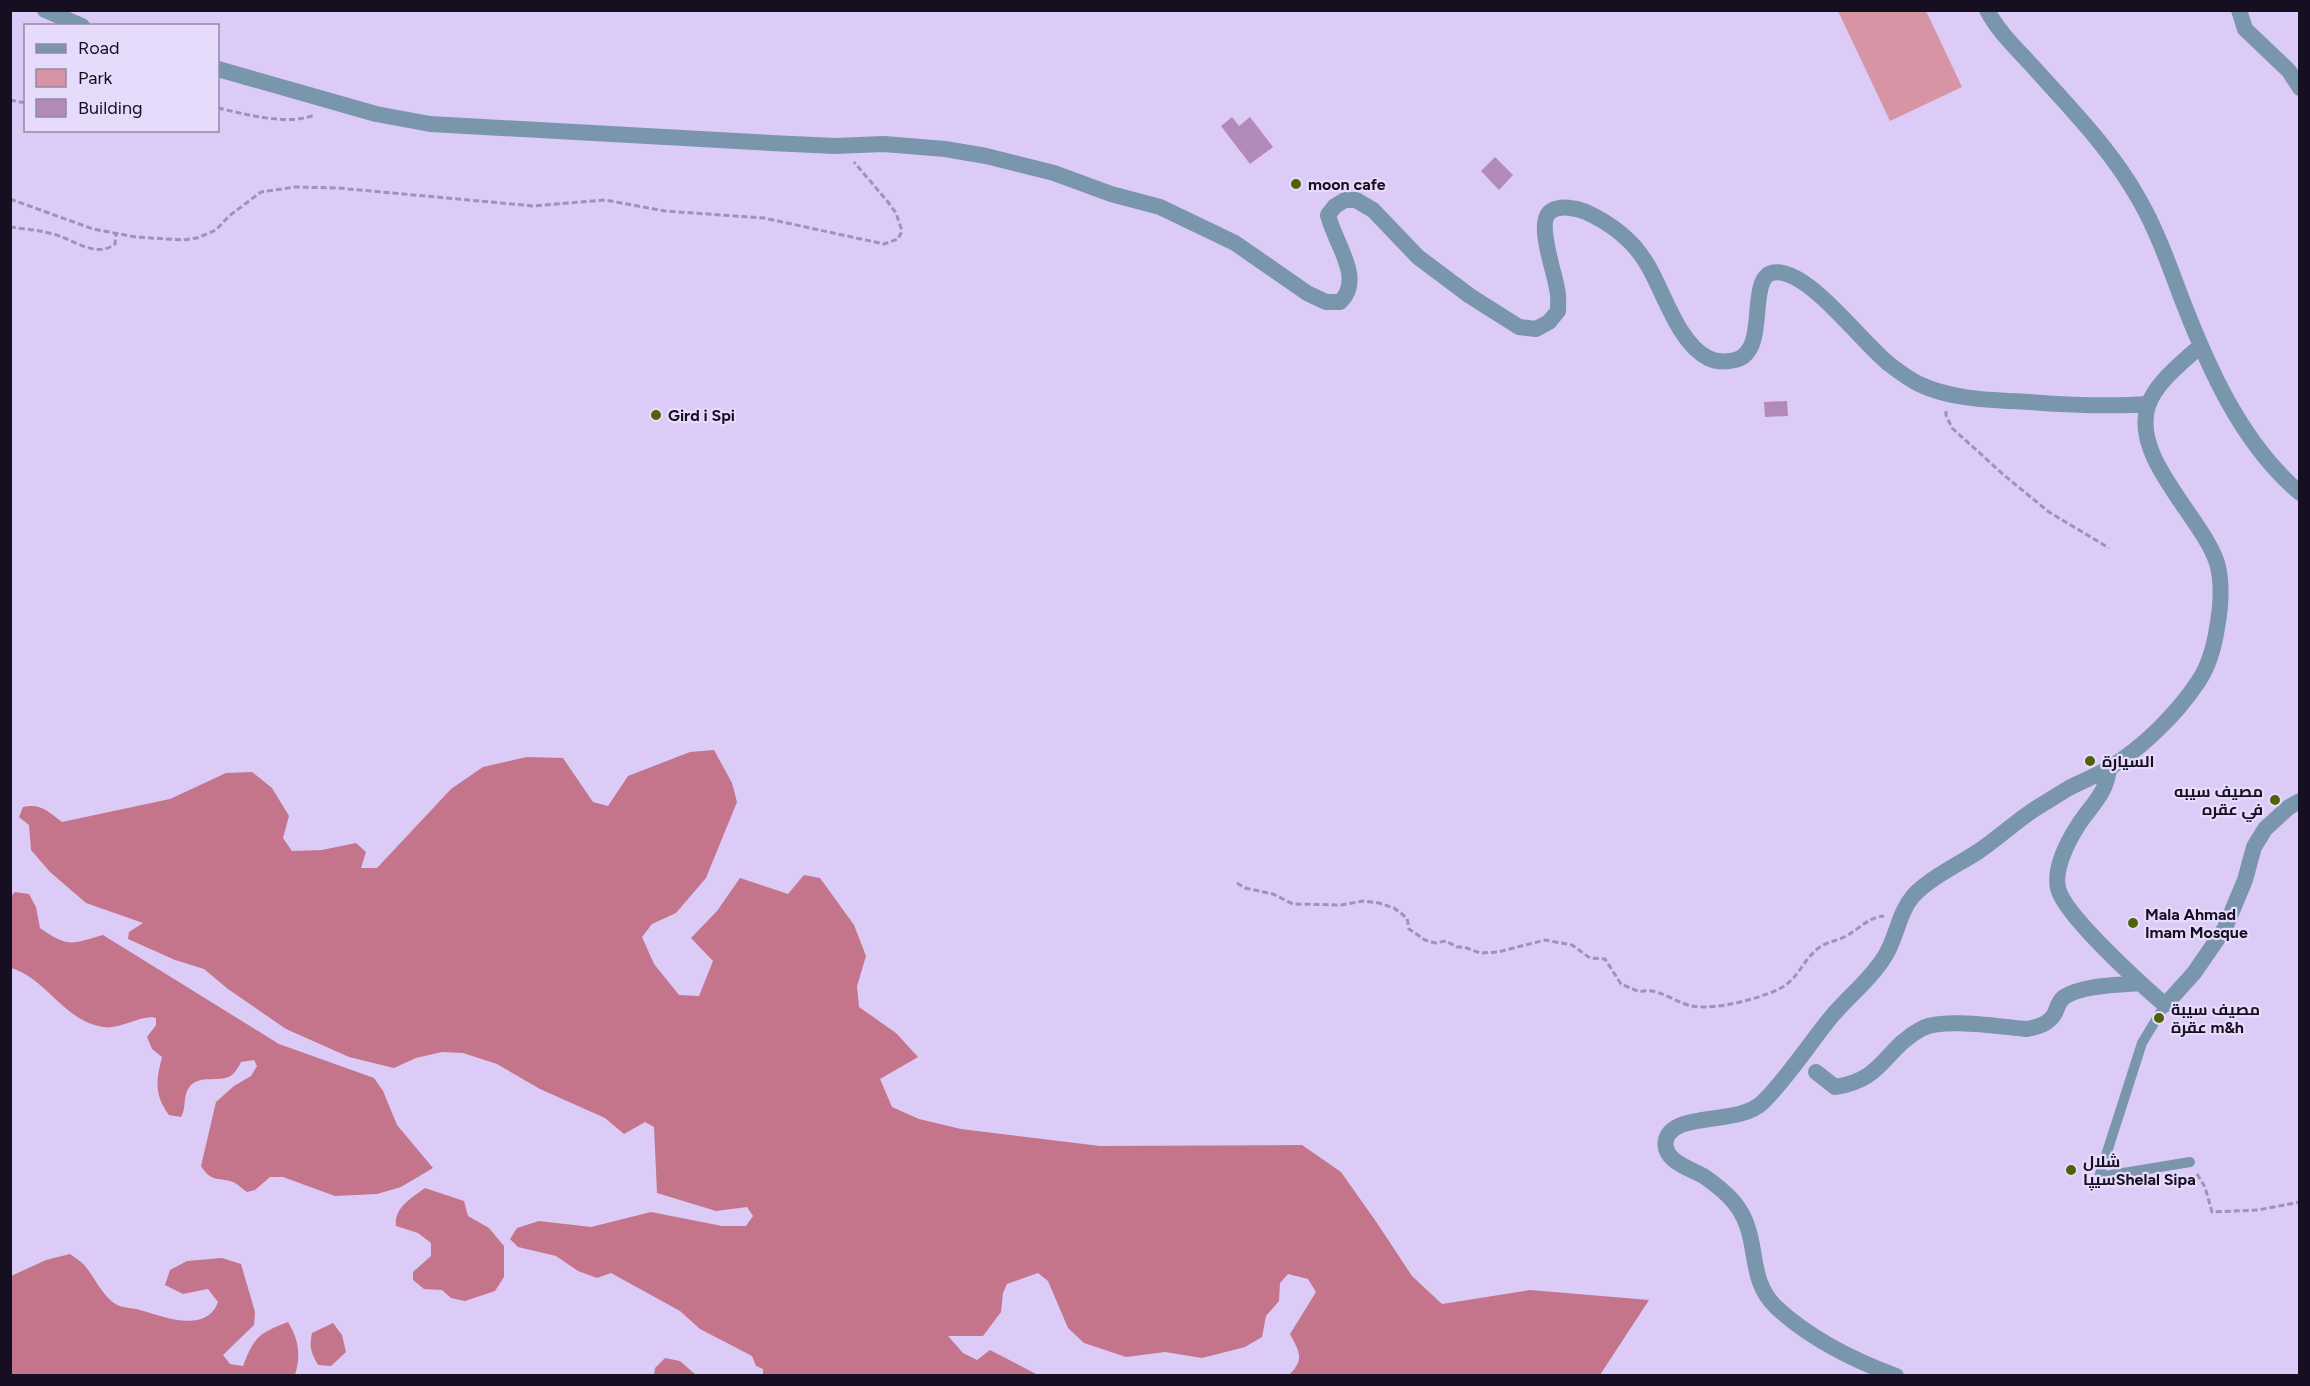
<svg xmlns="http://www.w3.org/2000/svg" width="2310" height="1386" font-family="Figtree,Cairo,sans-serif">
<rect width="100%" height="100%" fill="#dccbf7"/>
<path fill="#d694a5" d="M1838 11H1926L1962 87 1890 121Z"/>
<path fill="#c4758b" d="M714 750 732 783 737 802 706 878 676 913 652 924 642 937 654 964 679 995 699 996 713 961 691 938 717 911 740 878 788 894 804 875 820 878 854 925 866 956 857 986 859 1007 896 1033 918 1057 880 1079 892 1107 919 1119 961 1129 1100 1146 1302 1145 1341 1172 1377 1223 1412 1276 1442 1304 1530 1290 1649 1300 1600 1375 1288 1376C1305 1359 1300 1353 1290 1334L1316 1292 1308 1279 1288 1274 1280 1283 1279 1301 1266 1316 1262 1337 1245 1347 1202 1358 1165 1352 1126 1357 1084 1343 1068 1328 1048 1281 1038 1273 1007 1284 1003 1293 1001 1312 983 1336H948L963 1353 977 1360 990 1350 1038 1375H763V1369L756 1366 752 1356 700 1329 680 1311 611 1273 597 1278 578 1271 556 1256 518 1247 510 1239 517 1228 539 1221 591 1227 651 1212 722 1226H746L753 1216 747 1207 716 1211 657 1193 654 1127 645 1122 624 1134 605 1118 540 1089 497 1064 463 1053 442 1052 416 1058 394 1068 349 1057 286 1029 228 989 204 969 175 960 128 939 129 932 143 923 86 903 50 872 31 850 29 825 19 817 23 807C40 803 49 812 62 822L170 799 226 773 252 772 272 788 289 816 283 838 292 851 322 850 356 843 366 852 361 868H377L451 789 483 767 527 757 563 758 593 802 608 806 628 776 690 752Z
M15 892 29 894 36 907 40 928C69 948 71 944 103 935L279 1044 374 1078 383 1091 397 1125 433 1168 401 1187 377 1194 335 1196 283 1177H270L255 1190 247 1192C243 1190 239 1185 235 1183 220 1176 212 1184 201 1166L216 1102 234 1086 251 1076 257 1066 254 1060 241 1062C239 1066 236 1071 233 1074 222 1084 203 1074 191 1085 182 1095 187 1107 181 1117L169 1115C154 1095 156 1080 162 1057L152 1049 147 1037 156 1025V1018C142 1014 121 1030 103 1027 64 1021 46 978 11 968V896Z
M425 1188 464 1201 468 1216 489 1228 504 1246V1277L495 1291 465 1301 451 1298 442 1290 424 1289 413 1280V1272L431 1256V1243L418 1233 396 1226C394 1207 412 1198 425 1188Z
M70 1254C75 1258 81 1261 85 1266 95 1278 103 1297 117 1305 124 1308 133 1308 140 1310 164 1317 206 1334 218 1302L208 1289 183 1294 165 1285 170 1270 187 1261 222 1258 241 1264 255 1312 254 1325 223 1355 230 1364 243 1366C254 1337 259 1333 288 1322 299 1340 301 1355 295 1375H11V1276L46 1260Z
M333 1323 342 1335 346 1352 331 1366 318 1365C311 1353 309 1347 312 1333Z
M665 1358 680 1361 696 1375H654L655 1368Z"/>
<path fill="#b28ab7" d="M1232 117 1239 126 1250 117 1273 147 1250 164 1221 126Z
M1495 157 1513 175 1499 190 1481 171Z
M1787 401 1788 416 1765 417 1764 402Z"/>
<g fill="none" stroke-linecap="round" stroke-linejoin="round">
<path stroke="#a092b6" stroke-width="3" stroke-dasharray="6 3" stroke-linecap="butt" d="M10 100 26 103
M218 108C244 114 288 126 314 115
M10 199 93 229 136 237 183 240 197 238 216 230 229 216 261 192 295 187 338 188 534 206 605 200 665 211 764 218 884 244 898 239 902 231 896 213 888 202 854 162
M10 227C24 229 39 230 53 234 73 239 96 259 115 244L116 234
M1946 411V415L1952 428 2005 476 2049 512 2109 548
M1237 883 1245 888 1273 894 1293 904 1341 905 1363 901 1379 903 1394 908 1407 918 1409 929 1425 940 1435 943 1446 941 1457 947H1464L1480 953 1498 952 1545 940 1572 945 1590 958 1605 959 1621 984 1640 992C1656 986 1676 1003 1692 1006 1716 1010 1754 1000 1777 990 1798 980 1800 965 1815 951 1824 942 1834 942 1844 937 1859 930 1866 918 1884 916
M2197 1174 2205 1187 2212 1212 2258 1210 2300 1202"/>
<path stroke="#7996ac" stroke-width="10" d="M2165 1005 2142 1043 2099 1177 2190 1162"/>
<path stroke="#7996ac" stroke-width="16" d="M45 10 82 26
M1987 10C1999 33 2019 51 2036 70 2073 111 2113 152 2140 201 2157 231 2169 265 2181 297 2208 367 2241 443 2300 493
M2239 10 2245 29 2289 71 2300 88
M218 69 376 114 430 124 771 143 835 146 884 144 945 149 986 156 1054 173 1111 194 1160 207 1235 243 1307 293 1326 302H1340C1365 279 1334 242 1328 215L1335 206 1345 200H1356L1373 210 1418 257 1470 296 1519 327 1536 329 1549 322 1558 311C1558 304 1559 296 1557 289 1555 273 1535 221 1551 211 1561 205 1576 208 1586 212 1612 224 1633 240 1647 264 1664 292 1678 343 1708 358 1716 362 1726 362 1735 360 1774 351 1740 263 1783 273 1816 280 1861 341 1889 364 1898 371 1909 379 1919 384 1952 400 1994 400 2030 402 2070 405 2108 407 2148 404
M2109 768C2107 794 2090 806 2077 827 2067 843 2054 869 2058 888 2063 914 2142 985 2165 1005L2194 973 2225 928 2245 880 2254 847 2265 829 2289 807 2300 801
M1816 1072 1835 1087C1884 1080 1884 1049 1921 1029 1942 1017 2001 1027 2027 1029 2038 1027 2049 1024 2055 1013 2058 1006 2058 1002 2064 997 2083 985 2118 985 2140 983
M1896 1376C1853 1360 1809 1338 1776 1307 1744 1276 1763 1236 1733 1201 1725 1192 1715 1184 1705 1177 1692 1169 1661 1161 1666 1140 1673 1111 1739 1126 1763 1102 1789 1076 1809 1044 1832 1016 1849 996 1872 978 1885 956 1897 937 1898 914 1913 896 1931 877 1958 865 1979 851 2000 837 2017 820 2038 807 2048 801 2059 794 2069 788 2082 781 2096 776 2109 768 2142 748 2176 715 2198 682 2209 666 2214 647 2217 628 2221 606 2223 584 2217 563 2202 517 2131 458 2148 406 2155 383 2183 362 2200 346"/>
</g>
<g fill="#4f620a" stroke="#e7dbfc" stroke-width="2">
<circle cx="1296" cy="184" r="6"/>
<circle cx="656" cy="415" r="6"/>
<circle cx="2090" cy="761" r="6"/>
<circle cx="2275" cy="800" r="6"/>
<circle cx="2133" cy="923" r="6"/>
<circle cx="2159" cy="1018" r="6"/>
<circle cx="2071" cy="1170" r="6"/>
</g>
<g text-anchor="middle" stroke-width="4.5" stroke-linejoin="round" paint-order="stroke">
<g font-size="16" font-weight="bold" fill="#160f21" stroke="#e7dbfc" text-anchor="start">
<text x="1308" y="190">moon cafe</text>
<text x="668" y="421">Gird i Spi</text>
<text x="2102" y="767">السيارة</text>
<text x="2263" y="797" text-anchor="end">مصيف سيبه<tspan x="2263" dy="18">في عقره</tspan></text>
<text x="2145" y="920">Mala Ahmad<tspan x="2145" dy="18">Imam Mosque</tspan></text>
<text x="2171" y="1015">مصيف سيبة<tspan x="2171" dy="18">عقرة m&amp;h</tspan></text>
<text x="2083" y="1167">شلال<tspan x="2083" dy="18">سیپاShelal Sipa</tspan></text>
</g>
</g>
<rect width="2310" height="1386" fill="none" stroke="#160f21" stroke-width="24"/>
<rect x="24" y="24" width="195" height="108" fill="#e7dbfc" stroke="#9389a4" stroke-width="1.5"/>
<rect x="36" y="44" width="30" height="9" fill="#7996ac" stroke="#9389a4" stroke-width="1.5"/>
<text x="78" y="54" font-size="18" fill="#160f21">Road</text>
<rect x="36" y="69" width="30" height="18" fill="#d694a5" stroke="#9389a4" stroke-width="1.5"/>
<text x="78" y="84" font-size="18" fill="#160f21">Park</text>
<rect x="36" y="99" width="30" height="18" fill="#b28ab7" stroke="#9389a4" stroke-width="1.5"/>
<text x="78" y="114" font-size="18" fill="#160f21">Building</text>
</svg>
